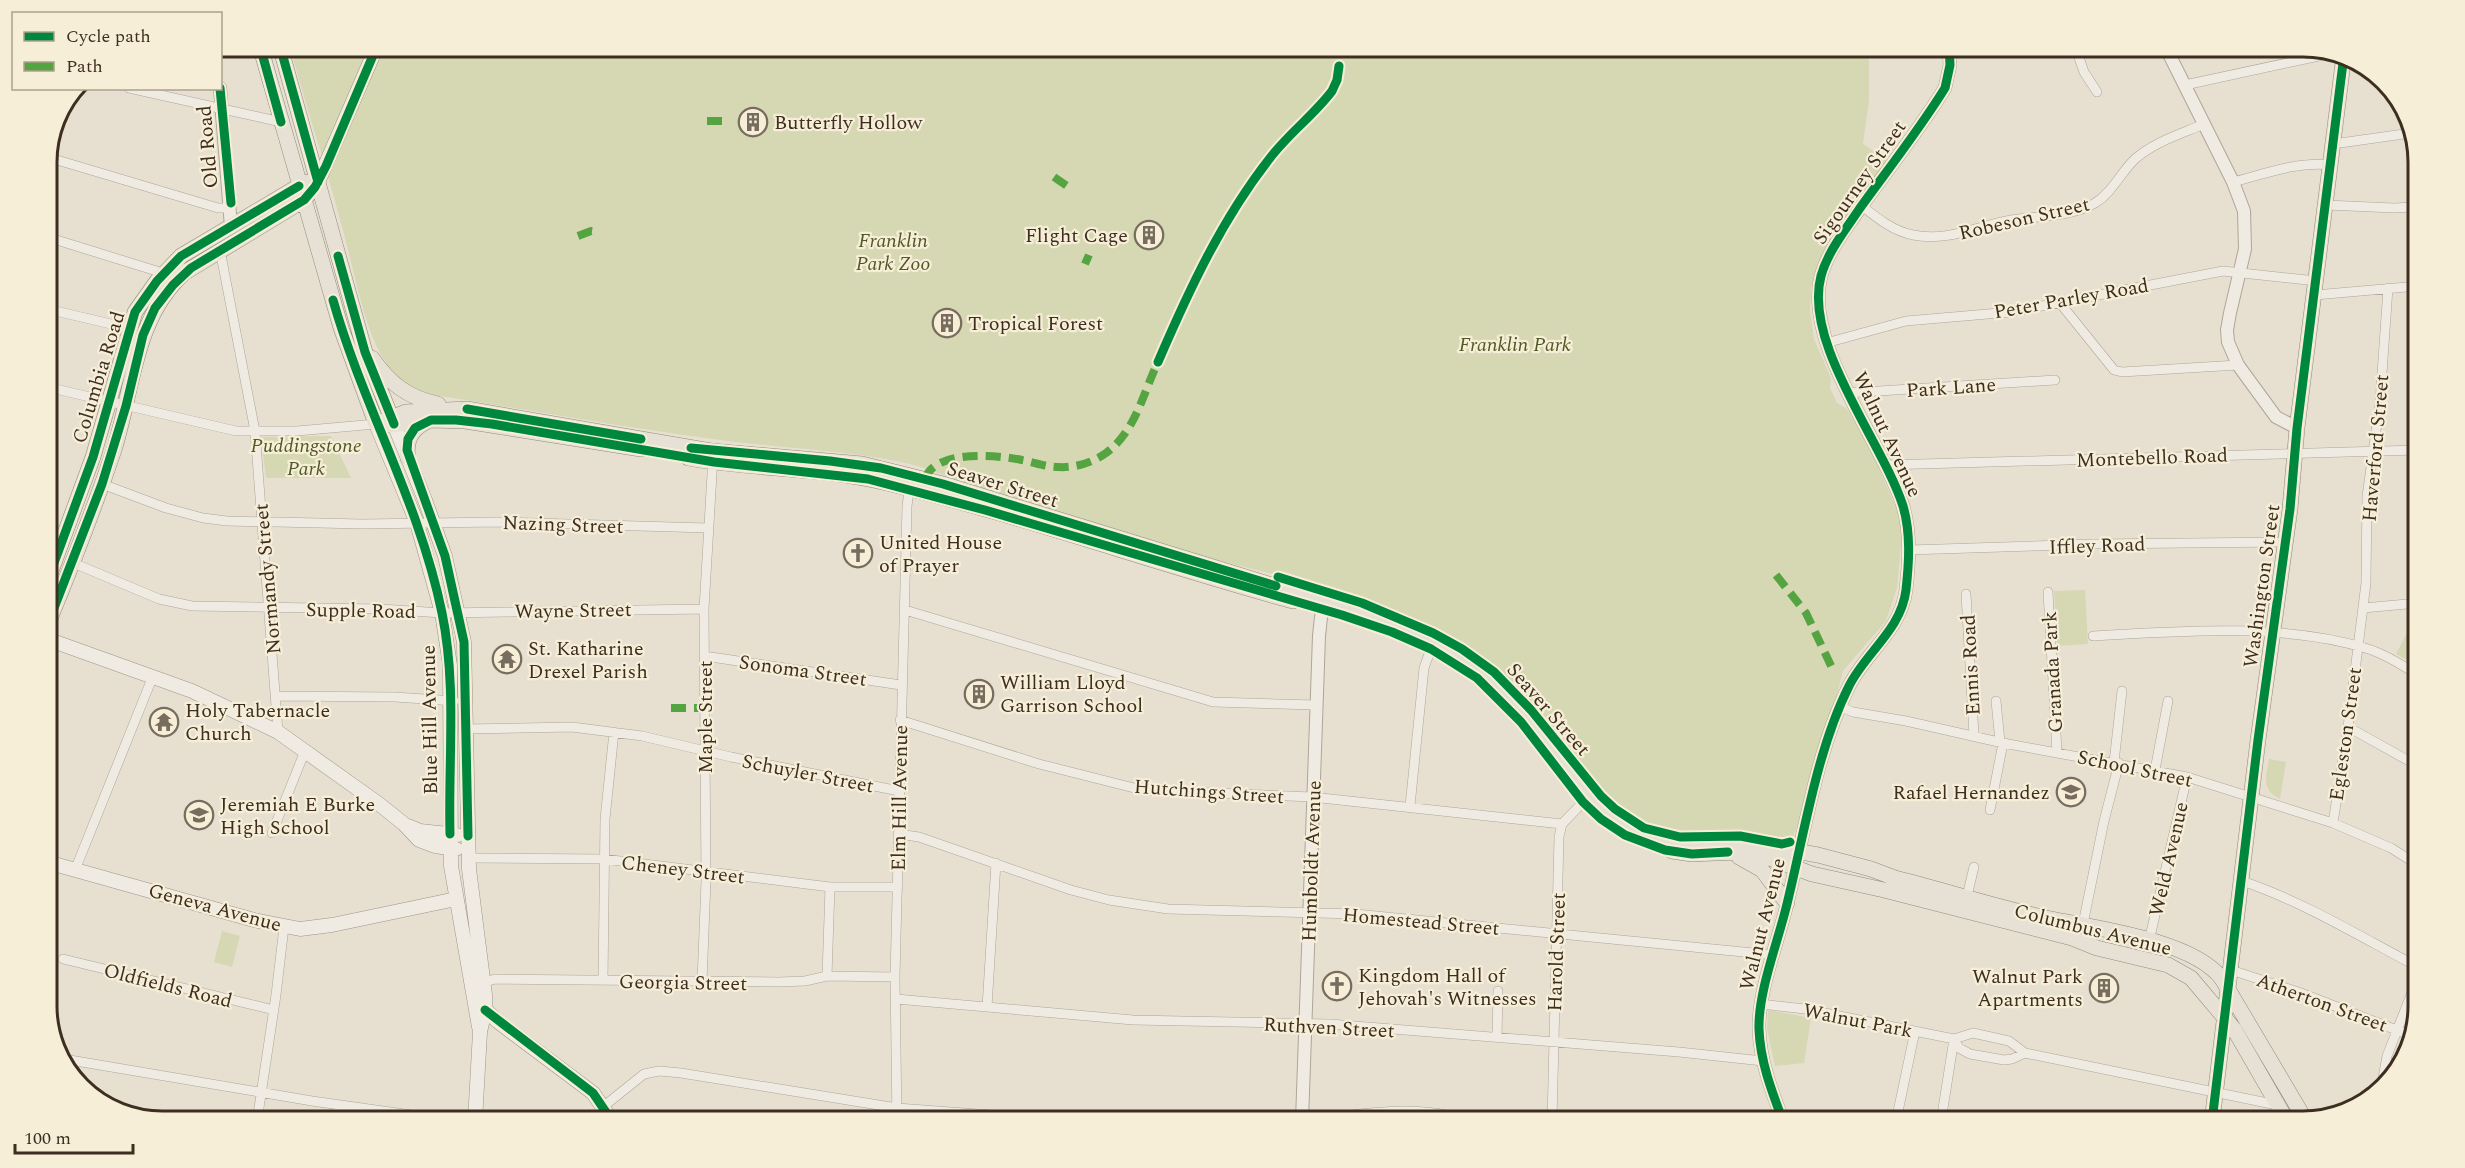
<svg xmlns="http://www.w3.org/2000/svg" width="2465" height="1168" font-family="Spectral,serif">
<rect width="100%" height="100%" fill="#e7e0d1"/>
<path fill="#d6d7b3" d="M290 47H1869V100L1863 144 1887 160 1822 256 1811 288 1810 310 1814 339 1831 378 1830 388 1837 403 1846 408 1850 414 1871 450 1898 512 1902 535 1897 588 1886 621 1843 671 1834 707 1821 739 1800 819 1792 839 1784 844C1746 827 1716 840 1678 835 1658 833 1640 824 1623 814 1584 790 1556 739 1527 704 1492 664 1448 637 1399 616 1321 581 1233 566 1150 543 1072 521 995 493 918 466 853 450 786 449 720 440 622 427 525 409 428 394 410 387 396 378 385 361 364 331 353 264 342 227 326 166 306 107 290 47Z
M331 436 351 478H266L261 437Z
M2085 590 2088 644 2057 646 2054 591Z
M2407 633 2418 635V649L2411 662 2396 654Z
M2269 759 2286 762 2280 799C2261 789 2266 778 2269 759Z
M222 931 240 936 232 967 214 962Z
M1768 1010 1811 1018 1804 1063 1775 1066 1767 1029Z"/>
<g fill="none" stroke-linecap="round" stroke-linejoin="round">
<g stroke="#ada599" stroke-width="10">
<path id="minor" d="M355 46 372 57
M2075 46 2084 72 2097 92
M2185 85 2333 53
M129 88 281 122
M2333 144 2411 133
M47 157 218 208H231
M2233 182C2264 174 2298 161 2330 165
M2326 205 2394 208 2413 207
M1862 206C1877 218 1893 231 1913 235 1948 242 1978 226 2011 220 2037 216 2072 217 2095 203 2112 193 2121 172 2135 159 2154 142 2181 134 2204 124
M47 237 163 273
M220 250 255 431 278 732
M2315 295 2418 286
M2060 303 2114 370 2122 372 2238 365
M47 309 128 328
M1826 343 1906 321 2011 312 2223 271 2317 281
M47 387 236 431H297L376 424
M1847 393 2055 380
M1886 465 2418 450
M102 484 166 508 203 518 227 521 362 524 498 522 708 528
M47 537 62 542
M1909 550 2092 544 2286 542
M71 562 159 599 192 606 381 609 442 613 704 609
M2048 592 2057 752
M1966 594 1974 736
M2363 608 2418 603
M905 610 1213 702 1316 705
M2093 636C2177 631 2285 623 2365 648 2383 653 2402 665 2418 675
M704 656 901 685
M277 696 395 697 454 701
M1996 701 2000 742
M1841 707 1853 712 1906 721 2003 743 2187 777 2333 823 2391 848 2418 865
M900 720 1039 764 1142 790 1312 797 1562 824
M2348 727 2418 766
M466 729 572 727 642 736 731 757 899 791
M2114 762 2122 691
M2155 770 2168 701
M1410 806 1424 668 1434 640
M1990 810 2003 743
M2333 823 2348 727 2366 583 2367 496 2380 402 2388 288
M272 833 305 751
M898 834 919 837 1071 890 1109 900 1168 909 1356 914 1774 955
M468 858 604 859 830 887H898
M75 870 153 676
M2242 881C2304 902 2361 937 2418 967
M1967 896 1974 867
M2083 924 2104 821 2119 763
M2149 941 2187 777
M63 959 274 1010
M2231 970 2301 993 2412 1036
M827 976 830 887
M603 981 605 819 614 732
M702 982 706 881 704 609 713 457
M479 984 495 979 779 982 805 981 827 976 895 977
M896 999 1133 1020 1330 1024 1679 1052 1763 1061
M1761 1004 1805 1009 1954 1039 1973 1033 2009 1041 2025 1053 2277 1105
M987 1007 996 863
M1497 1037 1498 991
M1954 1039 1959 1048 1970 1054 2004 1060 2012 1059 2025 1053
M64 1059 312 1101 454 1121
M2382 1084 2387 1056 2418 977
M604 1106 644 1074 659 1071 681 1073 897 1108 1072 1121
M257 1121 276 995 284 927
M337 1121 338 1105
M589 1121 609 1114
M897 1121 895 977 907 506 910 484
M1304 1121C1353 1115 1419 1102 1465 1121
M1552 1121 1559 837 1562 824 1590 795
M1710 1121 1780 1114
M1801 1121 1820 1116
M1896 1121 1915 1031
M1941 1121 1954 1039"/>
</g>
<g stroke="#ada599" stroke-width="14">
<path id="tertiary" d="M2165 46 2233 182 2244 211 2245 249 2230 313 2227 330 2228 342 2238 365 2276 417 2297 428
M220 88 231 227
M1302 1121 1319 636 1321 617 1327 601
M1783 1121C1772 1092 1760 1061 1759 1029 1758 993 1777 944 1786 908 1804 836 1816 752 1849 686 1866 652 1901 630 1906 590 1909 563 1911 533 1903 506 1882 441 1803 344 1821 276 1828 251 1846 229 1860 208 1889 168 1919 130 1945 88L1950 65 1949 46"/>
</g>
<g stroke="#9c958a" stroke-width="15">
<path id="secondary" d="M318 182 377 46
M376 424 417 523 442 613 450 665 451 866 479 1027
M394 424 425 500 445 556 464 642 469 869 485 995V1010L480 1032 475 1121
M47 639 192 691 278 732 379 804 404 824 419 840 435 846 456 849
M408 826 420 831 457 835
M47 862 254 920 300 929 332 925 456 899
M482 1006 497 1021 593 1093 612 1121"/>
</g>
<g stroke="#928b80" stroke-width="16">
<path id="primary" d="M260 46 341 328 376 424
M280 46 365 352 394 424
M372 358C389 383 408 398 438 404
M376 424 406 412 467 409 711 451 862 464 943 484 1389 621 1450 649 1486 674 1526 714 1590 795 1617 819 1641 833 1680 843 1730 841 1750 843 1818 855 1871 869 1895 878C1947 891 1999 908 2051 919 2097 928 2194 941 2222 979L2306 1121
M389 425 431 420 465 421 641 449
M408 458C405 441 411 430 426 422
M688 458C754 470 822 467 887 483 1024 516 1157 564 1293 601
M47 582 93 457 135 312 157 281 181 256 299 186 308 182H318
M47 626C71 568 94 509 114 450 133 390 134 318 184 273L304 200 318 182
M1672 851 1692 854 1738 852 1764 856 1812 874 1884 890 2072 938 2097 948 2168 965 2191 978 2234 1029 2287 1121
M1739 857 1762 870 1787 903
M2212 1121 2258 740 2290 509 2297 428 2344 55"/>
</g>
<use href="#minor" stroke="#efebe3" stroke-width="9"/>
<use href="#tertiary" stroke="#efebe3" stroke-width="12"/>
<use href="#secondary" stroke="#efebe3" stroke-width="14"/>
<use href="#primary" stroke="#e6e1d4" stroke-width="15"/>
<path stroke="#54a441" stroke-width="8" stroke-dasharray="15 8" stroke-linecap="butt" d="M707 121H723
M1054 177 1070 188
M578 236 591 231 598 232
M1085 264 1089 255
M925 479C935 449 997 455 1022 460 1034 462 1045 467 1058 467 1075 468 1092 463 1106 453 1136 431 1143 393 1158 362
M1776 575 1806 613 1834 672
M671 708H705"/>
<g stroke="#f7eed8" stroke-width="13">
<path id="cycleway" d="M260 46 281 122
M280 46 318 182
M220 88 231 203
M338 256 365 352 394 424
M333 300C363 406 420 504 442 613 457 685 448 761 450 834
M1158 362C1189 290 1222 219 1270 158 1289 133 1314 115 1332 91L1337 80 1339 66
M467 409 641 439
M691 448 830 461 881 468 943 484 1276 586
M1278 577 1362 603 1433 633 1462 649 1494 672 1531 710 1601 796 1615 809 1644 828 1680 837 1740 836 1782 844 1790 842
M47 582 93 457 135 312 157 281 181 256 299 186
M47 626 102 484 126 406 143 335 155 308 173 285 191 268 304 200 315 187 326 166 377 46
M468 836 464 642 445 556 407 450 408 439 415 428 431 420H456L492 424 714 462 868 479 985 510 1342 615 1392 632 1431 649 1477 678 1521 722 1583 802 1601 819 1625 835 1665 850 1692 854 1728 852
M485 1010 593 1093 612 1121
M1783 1121C1772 1092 1760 1061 1759 1029 1758 993 1777 944 1786 908 1804 836 1816 752 1849 686 1866 652 1901 630 1906 590 1909 563 1911 533 1903 506 1882 441 1803 344 1821 276 1828 251 1846 229 1860 208 1889 168 1919 130 1945 88L1950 65 1949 46
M2212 1121 2258 740 2290 509 2297 428 2344 55"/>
</g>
<use href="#cycleway" stroke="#00873e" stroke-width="9"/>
</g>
<defs>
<g id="building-ring" transform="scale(1.5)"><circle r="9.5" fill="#f7eed8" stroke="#786c5e" stroke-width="1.5"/><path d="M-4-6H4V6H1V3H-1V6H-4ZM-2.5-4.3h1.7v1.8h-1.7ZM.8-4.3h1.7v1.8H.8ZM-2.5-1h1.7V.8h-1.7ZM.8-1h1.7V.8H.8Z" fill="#786c5e"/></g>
<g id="church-ring" transform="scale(1.5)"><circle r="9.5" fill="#f7eed8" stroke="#786c5e" stroke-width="1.5"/><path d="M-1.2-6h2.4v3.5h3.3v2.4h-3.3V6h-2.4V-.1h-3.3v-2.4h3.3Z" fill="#786c5e"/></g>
<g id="temple-ring" transform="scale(1.5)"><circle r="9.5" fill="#f7eed8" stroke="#786c5e" stroke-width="1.5"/><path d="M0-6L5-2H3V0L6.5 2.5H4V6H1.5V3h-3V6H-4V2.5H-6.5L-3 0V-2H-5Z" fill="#786c5e"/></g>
<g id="school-ring" transform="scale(1.5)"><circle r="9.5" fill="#f7eed8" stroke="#786c5e" stroke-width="1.5"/><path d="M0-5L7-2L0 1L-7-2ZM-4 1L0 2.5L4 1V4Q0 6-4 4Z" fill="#786c5e"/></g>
</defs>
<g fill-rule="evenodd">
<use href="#building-ring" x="753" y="122"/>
<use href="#building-ring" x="1149" y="235"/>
<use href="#building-ring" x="947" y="323"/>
<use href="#church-ring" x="858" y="553"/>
<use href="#temple-ring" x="507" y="659"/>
<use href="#building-ring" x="979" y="694"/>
<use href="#temple-ring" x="164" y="722"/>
<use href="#school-ring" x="2071" y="792"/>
<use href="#school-ring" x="199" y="815"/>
<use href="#church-ring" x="1337" y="986"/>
<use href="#building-ring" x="2104" y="988"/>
</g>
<g text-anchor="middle" stroke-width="4.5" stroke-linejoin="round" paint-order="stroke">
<g font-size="20" fill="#3d2e20" stroke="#f7eed8" text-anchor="start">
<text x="774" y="129">Butterfly Hollow</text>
<text x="1128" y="242" text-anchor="end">Flight Cage</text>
<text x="968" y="330">Tropical Forest</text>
<text x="879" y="549">United House<tspan x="879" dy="23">of Prayer</tspan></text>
<text x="528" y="655">St. Katharine<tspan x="528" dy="23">Drexel Parish</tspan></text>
<text x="1000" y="689">William Lloyd<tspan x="1000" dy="23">Garrison School</tspan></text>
<text x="185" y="717">Holy Tabernacle<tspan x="185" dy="23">Church</tspan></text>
<text x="2050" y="799" text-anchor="end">Rafael Hernandez</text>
<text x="220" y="811">Jeremiah E Burke<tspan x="220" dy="23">High School</tspan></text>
<text x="1358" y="982">Kingdom Hall of<tspan x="1358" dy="23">Jehovah's Witnesses</tspan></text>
<text x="2083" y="983" text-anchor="end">Walnut Park<tspan x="2083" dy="23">Apartments</tspan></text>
</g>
<g font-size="20" fill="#3d2e20" stroke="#f7eed8">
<text transform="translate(207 147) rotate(-95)" y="7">Old Road</text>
<text transform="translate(1859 182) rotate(-55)" y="7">Sigourney Street</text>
<text transform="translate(2024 218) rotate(-13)" y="7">Robeson Street</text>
<text transform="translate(2071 298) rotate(-10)" y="7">Peter Parley Road</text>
<text transform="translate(98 377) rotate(-73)" y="7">Columbia Road</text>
<text transform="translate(1951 387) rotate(-4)" y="7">Park Lane</text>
<text transform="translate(1888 434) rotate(65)" y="7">Walnut Avenue</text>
<text transform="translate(2375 448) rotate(-85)" y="7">Haverford Street</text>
<text transform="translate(2152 457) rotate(-2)" y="7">Montebello Road</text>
<text transform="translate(1003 484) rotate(17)" y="7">Seaver Street</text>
<text transform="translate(563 524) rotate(2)" y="7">Nazing Street</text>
<text transform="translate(2097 545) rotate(-2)" y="7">Iffley Road</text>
<text transform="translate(267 579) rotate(-95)" y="7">Normandy Street</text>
<text transform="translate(2261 586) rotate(-82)" y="7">Washington Street</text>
<text transform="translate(361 610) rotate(1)" y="7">Supple Road</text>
<text transform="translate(573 610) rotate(-1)" y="7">Wayne Street</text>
<text transform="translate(1970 665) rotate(-93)" y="7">Ennis Road</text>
<text transform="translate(803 670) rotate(8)" y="7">Sonoma Street</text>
<text transform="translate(2052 672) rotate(-93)" y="7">Granada Park</text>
<text transform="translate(1549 709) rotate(49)" y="7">Seaver Street</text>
<text transform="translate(705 717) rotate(-90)" y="7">Maple Street</text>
<text transform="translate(429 720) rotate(-91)" y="7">Blue Hill Avenue</text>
<text transform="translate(2345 734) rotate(-82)" y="7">Egleston Street</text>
<text transform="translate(2135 768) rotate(12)" y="7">School Street</text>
<text transform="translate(808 773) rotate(11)" y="7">Schuyler Street</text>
<text transform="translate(1209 791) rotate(4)" y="7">Hutchings Street</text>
<text transform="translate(899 798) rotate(-89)" y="7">Elm Hill Avenue</text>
<text transform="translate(2168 859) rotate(-77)" y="7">Weld Avenue</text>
<text transform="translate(1311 861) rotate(-88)" y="7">Humboldt Avenue</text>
<text transform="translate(683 869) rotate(7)" y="7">Cheney Street</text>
<text transform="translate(215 907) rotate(15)" y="7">Geneva Avenue</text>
<text transform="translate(1421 921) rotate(5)" y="7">Homestead Street</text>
<text transform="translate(1762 924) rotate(-76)" y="7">Walnut Avenue</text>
<text transform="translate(2093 929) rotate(14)" y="7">Columbus Avenue</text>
<text transform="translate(1556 952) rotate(-88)" y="7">Harold Street</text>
<text transform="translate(683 982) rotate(1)" y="7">Georgia Street</text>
<text transform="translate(168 985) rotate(14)" y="7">Oldfields Road</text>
<text transform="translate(2322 1002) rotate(20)" y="7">Atherton Street</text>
<text transform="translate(1858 1020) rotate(11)" y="7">Walnut Park</text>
<text transform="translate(1329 1027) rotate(3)" y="7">Ruthven Street</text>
</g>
<g font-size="20" font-style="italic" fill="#4d5a26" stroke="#f7eed8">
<text x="893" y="247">Franklin<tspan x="893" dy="23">Park Zoo</tspan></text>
<text x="1515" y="351">Franklin Park</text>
<text x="306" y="452">Puddingstone<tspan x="306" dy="23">Park</tspan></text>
</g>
</g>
<path d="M0 0H2465V1168H0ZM162 57H2303A105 105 0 0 1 2408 162V1006A105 105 0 0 1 2303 1111H162A105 105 0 0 1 57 1006V162A105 105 0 0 1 162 57Z" fill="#f7eed8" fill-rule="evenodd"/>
<path fill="none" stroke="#3d2e20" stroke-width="3" d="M162 57H2303A105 105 0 0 1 2408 162V1006A105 105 0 0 1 2303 1111H162A105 105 0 0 1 57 1006V162A105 105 0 0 1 162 57Z"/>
<rect x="12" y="12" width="210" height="78" fill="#f7eed8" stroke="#ada18e" stroke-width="1.5"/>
<rect x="24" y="32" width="30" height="9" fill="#00873e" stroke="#ada18e" stroke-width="1.5"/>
<text x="66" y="42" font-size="18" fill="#3d2e20">Cycle path</text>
<rect x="24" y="62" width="30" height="9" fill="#54a441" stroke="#ada18e" stroke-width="1.5"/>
<text x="66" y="72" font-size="18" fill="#3d2e20">Path</text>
<path d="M15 1144v9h118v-9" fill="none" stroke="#3d2e20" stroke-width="3"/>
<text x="24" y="1144" font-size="18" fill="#3d2e20" stroke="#f7eed8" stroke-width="4.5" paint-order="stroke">100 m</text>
</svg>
